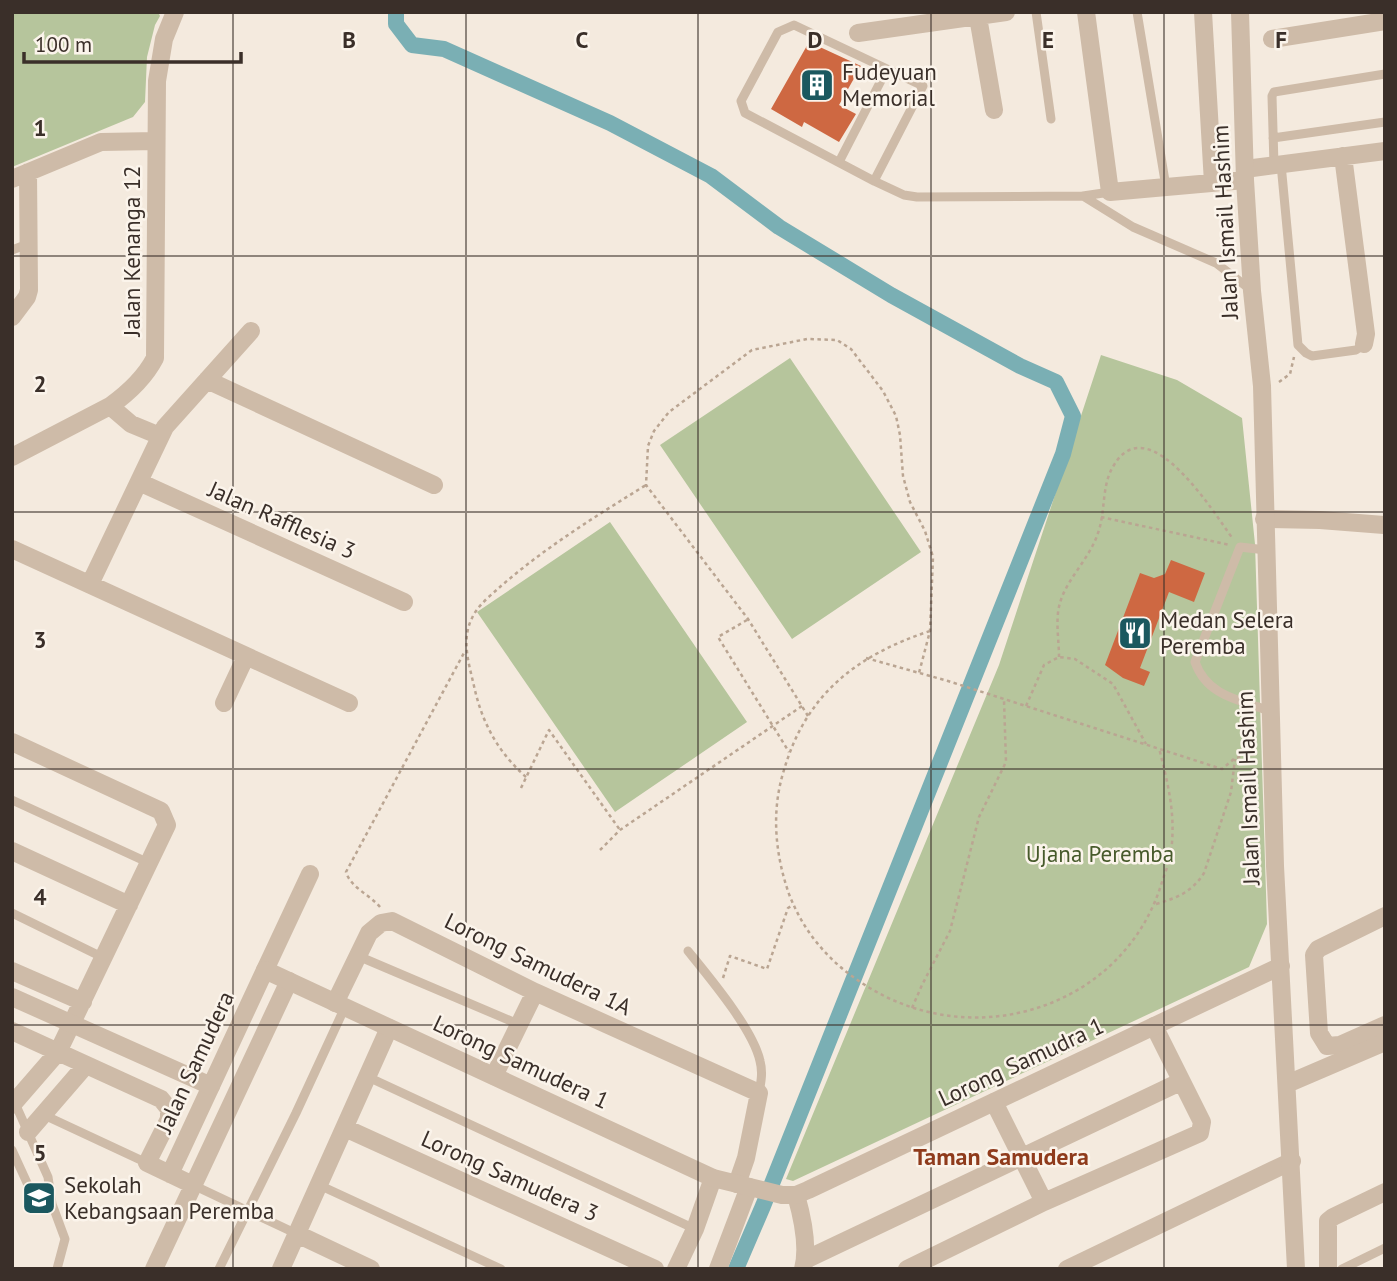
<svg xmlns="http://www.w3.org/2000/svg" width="1397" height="1281" font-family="'PT Sans',sans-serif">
<rect width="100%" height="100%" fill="#f4eade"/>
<path fill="#b6c59c" d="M12 12H158L160 16 155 25 147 57 145 102 133 117 12 167Z
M1101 355 1177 380 1242 418 1255 544 1267 924 1249 967 793 1181 786 1179 999 665Z
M790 358 921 552 792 639 660 445Z
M610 522 747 722 615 812 477 612Z"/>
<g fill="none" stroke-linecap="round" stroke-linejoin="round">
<path stroke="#7aafb4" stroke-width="16" d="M396 12V24L412 45 444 49 610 123 711 176 779 227 891 295 1020 366 1056 382 1073 416 1063 454 763 1206 736 1269"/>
</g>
<path fill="#ce6842" d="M809 42 861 66 839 105 856 114 839 142 804 122 802 127 771 109Z
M1171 560 1205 573 1194 602 1169 592 1140 668 1150 672 1144 686 1123 678 1105 665 1140 573 1154 578 1165 574Z"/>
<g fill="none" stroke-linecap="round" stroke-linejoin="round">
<path stroke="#baa592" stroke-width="2.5" stroke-dasharray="3.5 3.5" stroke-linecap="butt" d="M1279 382 1290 374 1294 357
M1101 517 1230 545
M747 620 718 637 789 752
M930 631C857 655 806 694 784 770 771 811 775 854 789 894 804 933 830 963 865 985 974 1055 1124 1008 1162 882 1165 872 1170 862 1171 852 1176 814 1168 784 1159 748
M1059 657C1059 640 1055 619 1060 603 1066 580 1090 558 1098 533 1106 511 1101 485 1114 465 1149 407 1214 513 1233 539
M866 658 948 681 1222 769 1235 758 1257 754
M1026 706 1044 665 1059 657 1075 659 1113 684 1146 744
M808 716 748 619 646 485 648 446 654 431 669 412 752 350 807 339 837 340 851 349 883 391 896 416 900 435 903 476 910 502 925 531 933 557 930 631 919 673
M526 777C498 752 482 723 474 686 469 664 461 640 472 618 478 605 491 595 501 586 546 547 596 516 646 485
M521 788 549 730 620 830
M600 850 620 830 802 706
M1156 904C1177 898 1192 892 1204 873L1231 792 1235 759
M380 907C369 894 351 888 346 872L465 651
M723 978 730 956 767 969 788 908 793 905
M912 1008 922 985 950 931 979 817 1006 762 1004 700"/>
<path stroke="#cebba8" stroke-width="9" d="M1036 12 1051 119
M1137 12 1166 187
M1273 138 1385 122
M839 162 887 69
M1281 164 1298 345 1306 353 1312 356 1356 350 1364 344
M1274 165 1272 96 1274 92 1385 74
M874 181 923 86 794 25 778 32 741 101 745 113 874 181 904 195 917 197 1083 196 1110 192
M1083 196 1133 227 1216 263 1251 290
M12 250 28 244
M1266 550 1240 547 1195 662C1207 696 1239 700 1270 711
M12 800 149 863
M12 913 104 958
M688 951C709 977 753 1029 760 1061 763 1072 761 1082 759 1093
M358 956 518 1024
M368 1077 695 1229
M14 1101 48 1177 52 1204 65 1239 57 1269
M44 1115 147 1163
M12 1150 28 1185 52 1204
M193 1185 297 1234
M319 1185 501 1269
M219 1269 296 1113 345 1007
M1342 1269 1385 1248"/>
<path stroke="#cebba8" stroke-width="18" d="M1086 12 1110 192 1245 180
M1203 12 1213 183
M978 17 994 110
M858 33 1006 12
M1272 39 1385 21
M1343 156 1366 334 1364 344
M1245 169 1385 151
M12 179 101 142 156 141
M12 317 27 297 29 290 28 172
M207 380 434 485
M110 406 131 424 160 436
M12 457 110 406C127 394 145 377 155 358L157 81 164 39 175 12
M139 482 404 602
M1264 519 1320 520 1384 525
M12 549 349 703
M90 584 165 427 251 331
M224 703 246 656
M12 742 161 811 167 825 58 1052 12 1105
M12 851 129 905
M1385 916 1318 949 1314 955 1319 1033 1327 1046 1340 1045 1385 1025
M265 970 310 874
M12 971 83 1002
M335 1003 369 933 381 923 392 921 535 992 759 1093 746 1158 737 1184
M12 1031 161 1099 169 1109V1119L147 1163 193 1185
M494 1076 535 992
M994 1102 1044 1202
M345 1128 655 1269
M28 1132 86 1065
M170 1174 211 1086
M796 1195C802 1216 809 1247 803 1269
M297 1234 371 1269
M805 1260 1180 1082
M154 1269 289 981
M281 1269 389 1028
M676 1269 695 1229 713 1178
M718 1269 749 1187
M907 1269 1044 1202 1200 1133 1202 1122 1154 1026
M1067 1269 1292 1161
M1328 1269V1221L1333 1217 1385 1192"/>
<path stroke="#cebba8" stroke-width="18" d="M1240 12 1245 180 1252 291 1262 386 1275 866 1296 1269
M12 997 211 1086 265 970 713 1178 782 1195H796L808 1190 1281 966
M1287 1084 1385 1042"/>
</g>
<path fill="none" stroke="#3a2f29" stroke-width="2" stroke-opacity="0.55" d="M233 12V1269M466 12V1269M698 12V1269M931 12V1269M1164 12V1269M12 256H1385M12 512H1385M12 769H1385M12 1025H1385"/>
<defs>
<g id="building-square" transform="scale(1.75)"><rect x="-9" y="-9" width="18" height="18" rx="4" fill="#1b585f" stroke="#fbf4eb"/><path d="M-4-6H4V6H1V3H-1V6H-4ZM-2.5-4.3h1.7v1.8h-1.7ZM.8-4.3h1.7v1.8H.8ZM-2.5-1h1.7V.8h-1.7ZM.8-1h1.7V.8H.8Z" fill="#fff"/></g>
<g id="restaurant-square" transform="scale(1.75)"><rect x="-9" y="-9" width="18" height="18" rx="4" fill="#1b585f" stroke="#fbf4eb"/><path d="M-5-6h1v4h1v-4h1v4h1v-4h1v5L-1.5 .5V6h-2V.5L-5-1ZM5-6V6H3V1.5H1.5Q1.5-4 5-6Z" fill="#fff"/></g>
<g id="school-square" transform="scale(1.75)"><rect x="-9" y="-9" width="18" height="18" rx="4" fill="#1b585f" stroke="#fbf4eb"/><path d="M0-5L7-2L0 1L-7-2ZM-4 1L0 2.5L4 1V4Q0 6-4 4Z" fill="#fff"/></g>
</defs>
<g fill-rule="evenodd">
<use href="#building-square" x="817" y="85"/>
<use href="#restaurant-square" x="1135" y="633"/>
<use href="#school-square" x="39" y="1198"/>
</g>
<g text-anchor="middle" stroke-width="5" stroke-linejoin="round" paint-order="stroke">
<g font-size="23" fill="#3a2f29" stroke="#fbf4eb" text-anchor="start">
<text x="842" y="80">Fudeyuan<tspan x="842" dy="26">Memorial</tspan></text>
<text x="1160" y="628">Medan Selera<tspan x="1160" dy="26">Peremba</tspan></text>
<text x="64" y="1193">Sekolah<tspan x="64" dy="26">Kebangsaan Peremba</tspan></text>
</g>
<g font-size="23" fill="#3a2f29" stroke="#fbf4eb">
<text transform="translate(1225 222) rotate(-93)" y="8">Jalan Ismail Hashim</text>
<text transform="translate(132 251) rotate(-90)" y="8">Jalan Kenanga 12</text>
<text transform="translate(282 520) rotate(24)" y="8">Jalan Rafflesia 3</text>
<text transform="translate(1248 788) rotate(-92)" y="8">Jalan Ismail Hashim</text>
<text transform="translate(538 964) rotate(26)" y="8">Lorong Samudera 1A</text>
<text transform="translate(195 1062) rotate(-65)" y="8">Jalan Samudera</text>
<text transform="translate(521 1062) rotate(25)" y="8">Lorong Samudera 1</text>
<text transform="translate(1021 1062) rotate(-25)" y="8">Lorong Samudra 1</text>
<text transform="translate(510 1176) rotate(24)" y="8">Lorong Samudera 3</text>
</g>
<g font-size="23" fill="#475a2b" stroke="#fbf4eb">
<text x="1100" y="862">Ujana Peremba</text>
</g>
<g font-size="24" font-weight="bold" fill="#8f3b1c" stroke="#fbf4eb">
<text x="1001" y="1165">Taman Samudera</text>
</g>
</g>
<g font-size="23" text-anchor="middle" font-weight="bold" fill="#3a2f29" stroke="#fbf4eb" stroke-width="5" stroke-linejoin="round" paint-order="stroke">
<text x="349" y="48">B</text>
<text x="582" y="48">C</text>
<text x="815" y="48">D</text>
<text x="1048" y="48">E</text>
<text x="1281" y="48">F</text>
<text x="40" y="136">1</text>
<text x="40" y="392">2</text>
<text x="40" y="648">3</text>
<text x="40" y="905">4</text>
<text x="40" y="1161">5</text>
</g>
<rect width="1397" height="1281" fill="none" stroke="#3a2f29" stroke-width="28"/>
<path d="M24 52v10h217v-10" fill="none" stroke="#3a2f29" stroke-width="3.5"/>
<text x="35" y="52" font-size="21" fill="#3a2f29" stroke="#fbf4eb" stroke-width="5" paint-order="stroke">100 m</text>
</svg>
